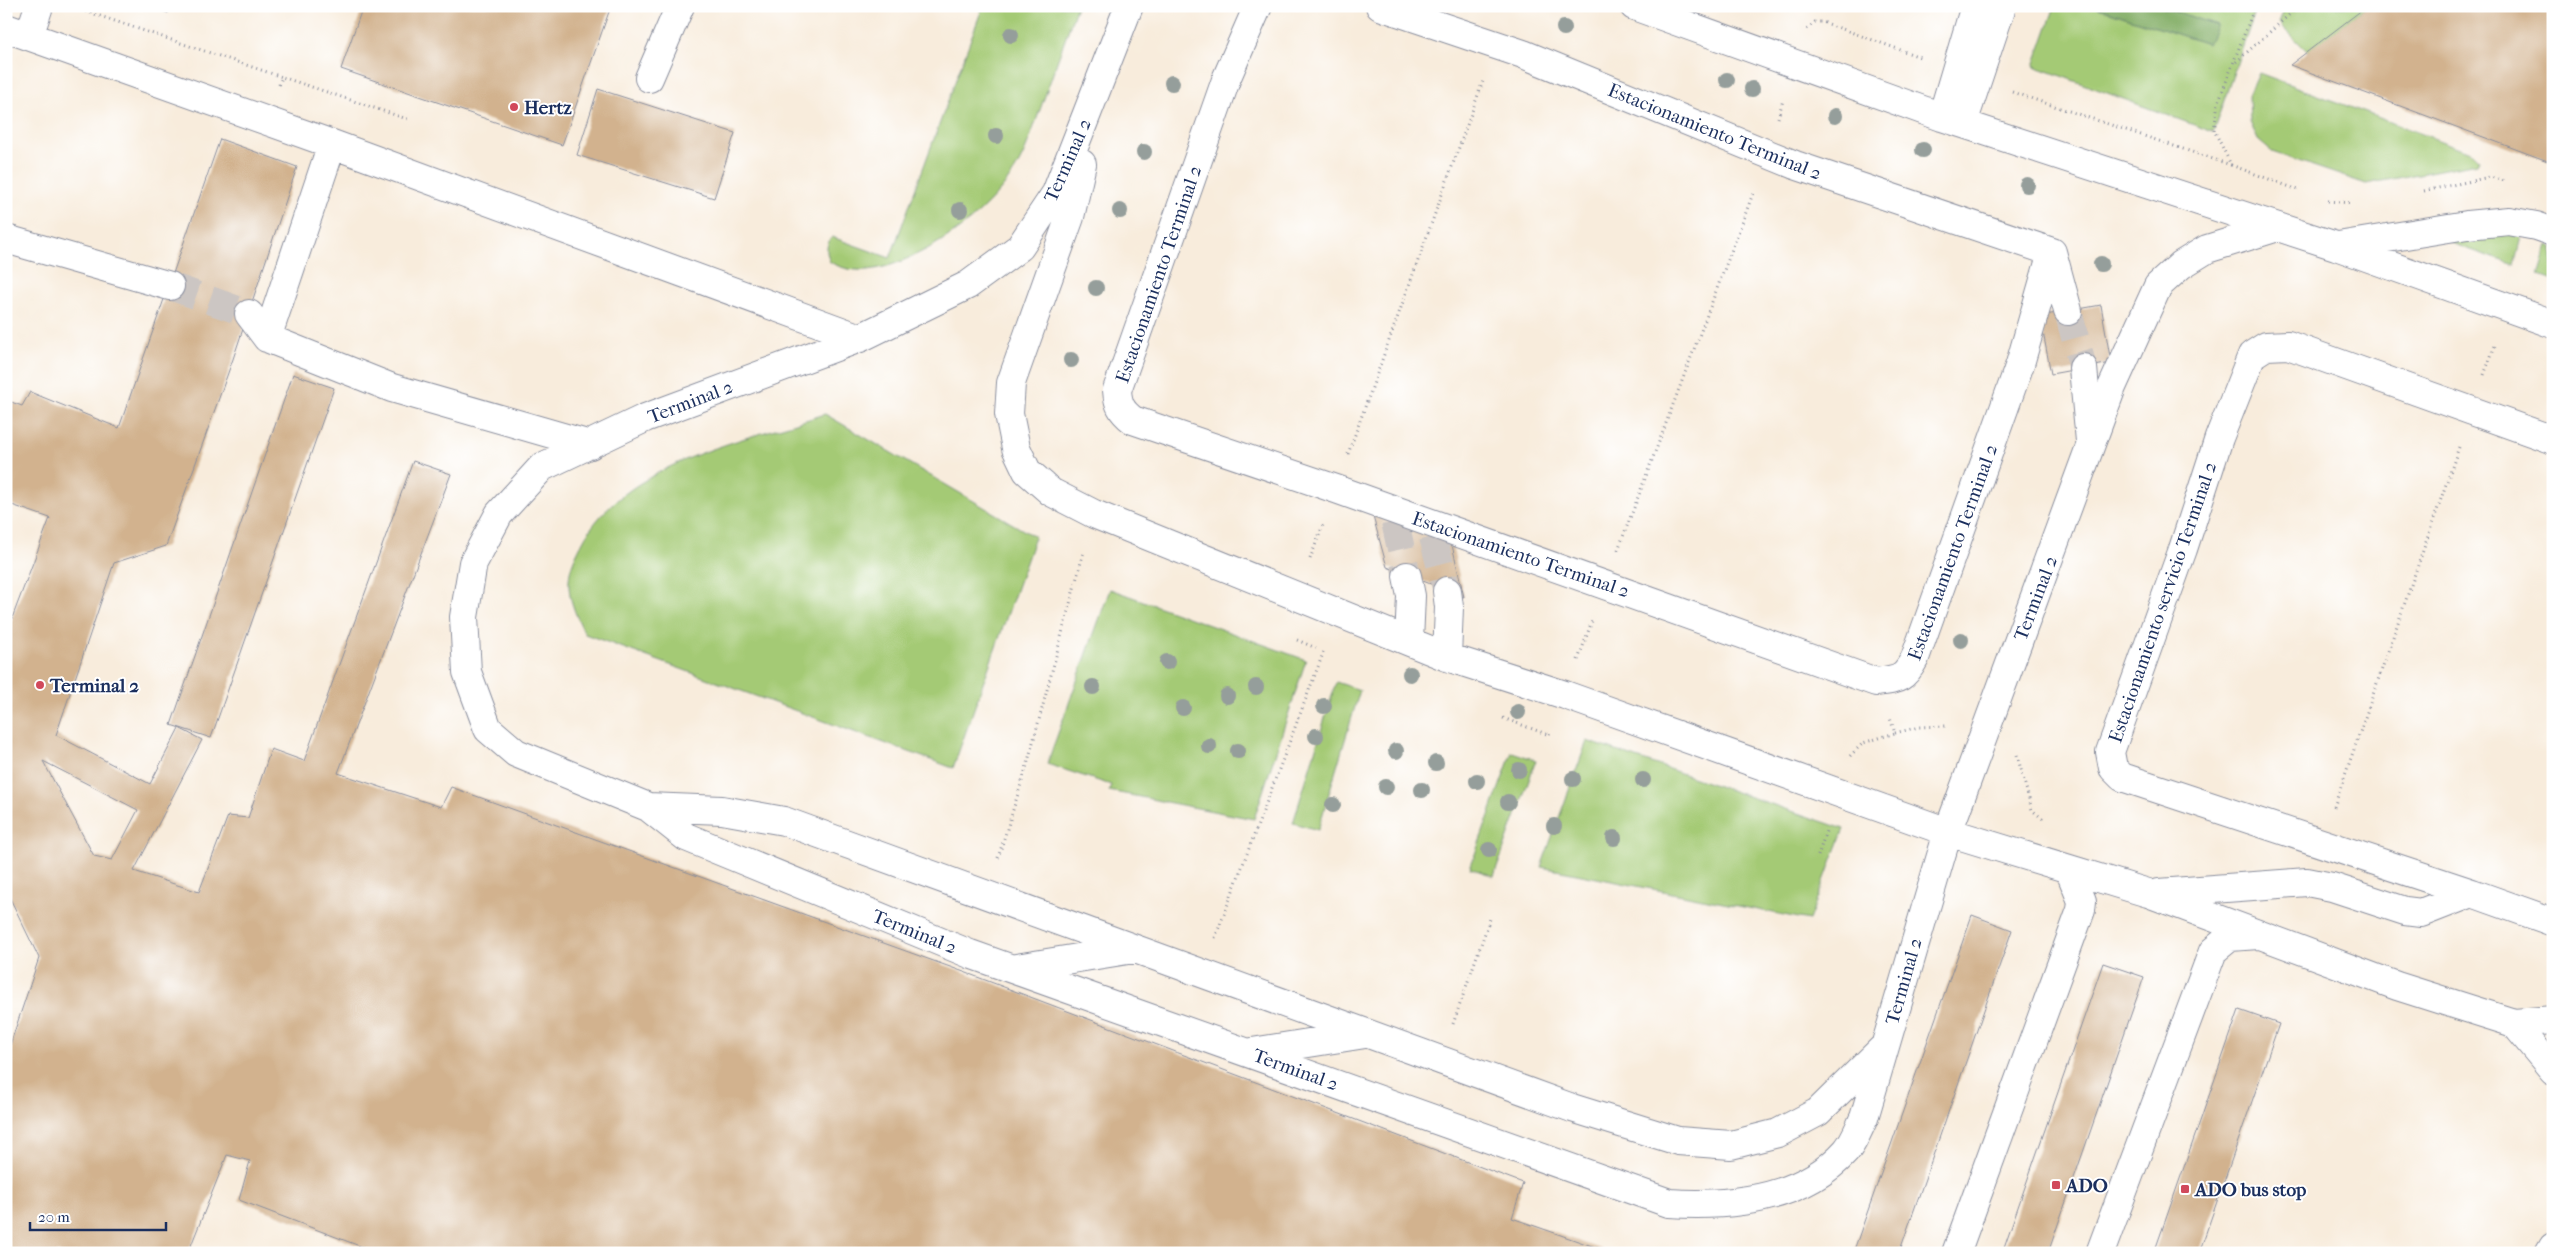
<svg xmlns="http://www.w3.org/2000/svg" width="2559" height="1259" font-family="'IM FELL French Canon',serif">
<rect width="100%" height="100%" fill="#fff"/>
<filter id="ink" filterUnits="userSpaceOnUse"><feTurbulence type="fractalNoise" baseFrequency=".02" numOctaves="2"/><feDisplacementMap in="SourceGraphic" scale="10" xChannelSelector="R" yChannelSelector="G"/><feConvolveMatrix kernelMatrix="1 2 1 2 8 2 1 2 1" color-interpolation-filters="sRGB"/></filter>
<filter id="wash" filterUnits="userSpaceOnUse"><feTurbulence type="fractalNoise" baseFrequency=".0096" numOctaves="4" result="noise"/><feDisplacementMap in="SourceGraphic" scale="20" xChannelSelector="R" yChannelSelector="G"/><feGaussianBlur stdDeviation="1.12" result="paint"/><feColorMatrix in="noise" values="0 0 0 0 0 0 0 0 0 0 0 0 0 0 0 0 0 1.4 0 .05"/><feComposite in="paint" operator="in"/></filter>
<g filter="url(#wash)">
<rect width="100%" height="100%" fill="#f8ecdc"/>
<path fill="#a4ca75" stroke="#607c6a" d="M983 6H1077C1065 40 1053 73 1041 107 1033 128 1027 151 1015 170 991 208 951 239 911 257 885 269 856 277 830 262 826 252 825 246 832 237L890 258Z
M2055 6H2092L2208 44 2216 25 2158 6H2257L2213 132 2034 66Z
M2285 6H2367L2308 52 2279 23Z
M2259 73 2473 153 2479 159 2477 163 2366 184 2272 152 2258 140 2250 122 2249 96Z
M2495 230 2521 237 2514 265 2451 243V241Z
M2548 245 2553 247V280L2539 275Z
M825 414 1035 537 953 768 585 634C578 620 570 603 569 587 568 571 574 559 581 545 622 463 745 440 825 414Z
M1110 589 1306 660 1254 819 1109 791 1111 785 1047 764Z
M1336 682 1360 690 1318 830 1293 823Z
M1587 741 1844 829 1809 920 1541 867Z
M1512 752 1536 760 1494 876 1470 868Z"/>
<path fill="#83ae66" stroke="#4f6e62" d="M2092 6H2158L2217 25 2208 44Z"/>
<g id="blocks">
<path fill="#d2b28e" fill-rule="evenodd" d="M150 6H170L168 13Z
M363 6H611L562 145 341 69Z
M2367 6H2553V163L2290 65Z
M598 89 735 133 714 198 577 155Z
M220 139 297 167 233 359 166 546 114 563 56 735 150 784 179 728 202 740 134 871 199 892 228 816 248 818 271 749 304 761 413 461 451 474 338 773 441 807 451 787 964 972 1523 1183 1512 1218 1612 1253H378L239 1200 250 1161 227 1155 188 1253H6V1057L39 958 6 890V634L50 518 6 503V400L22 406 30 392 119 428ZM43 761 138 810 112 860 94 856Z
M2101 305 2111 363 2051 374 2040 316Z
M293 374 334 388 211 738 171 725Z
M1372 513 1452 545 1464 597 1387 567Z
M1972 915 2012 930 1899 1253H1853Z
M2103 963 2144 977 2048 1253H2002Z
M2239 1010 2279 1024 2199 1253H2154Z"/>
</g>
</g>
<g filter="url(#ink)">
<use href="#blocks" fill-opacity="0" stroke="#8a8e9d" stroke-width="1"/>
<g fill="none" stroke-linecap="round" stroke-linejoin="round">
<path stroke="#ccc6c3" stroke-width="28" stroke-dasharray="28 14" stroke-linecap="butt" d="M170 286 249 314
M2068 311 2083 368
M1395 522 1407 576
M1433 537 1447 591"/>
<g stroke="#8a8e9d" stroke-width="30">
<path id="minor" d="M1129 6 1056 193 1020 247 968 285 860 338 645 418 542 467 499 514 473 563 464 617 467 672 488 729 516 753 648 807 686 837 970 954 1669 1203C1731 1207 1802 1200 1846 1151 1854 1142 1859 1128 1864 1118L1948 832 2112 387 2158 286 2181 265 2207 249 2278 227
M1258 6 1227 77 1117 390C1118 404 1121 411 1133 420L1336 489 1876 682C1899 679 1904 679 1915 658L2020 364 2052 252
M1380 6 1523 54 1795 165 2052 252
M1634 6 1942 117 2336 246 2553 324
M6 28 332 144 860 338
M29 36 39 6
M649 78 680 6
M1942 117 1975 6
M1963 123 2002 6
M332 144 267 338 392 388 590 445
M1082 164 1070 217 1011 383 1009 414 1016 448 1027 471 1051 492 1094 514 1447 657 1565 695 1948 832 2148 893 2397 986 2514 1023 2553 1020
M6 239 170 286
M2338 246 2467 225 2509 221 2536 226 2553 232
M2052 252 2068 311
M249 314 267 338
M2083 368 2090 441
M2553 440 2288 345 2266 346 2252 355 2219 438 2183 549 2110 752 2113 768 2122 777 2472 893 2553 922
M1407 576 1411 596 1409 641
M1447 591 1449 607 1447 657
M648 807 722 810 784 821 1572 1108 1678 1141 1731 1145 1778 1133 1818 1112 1884 1047
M2159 893 2307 882 2332 887 2405 911 2421 913 2472 893
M1016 968 1134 949
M2514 1023 2553 1070
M1252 1052 1365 1034
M1956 1253 2081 910 2082 901 2069 869
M2100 1253 2213 951 2230 937 2258 935
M2549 1253 2553 1246"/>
</g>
<path stroke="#8a8e9d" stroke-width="3" stroke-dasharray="1 4" stroke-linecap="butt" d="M2255 6 2218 103 2214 130 2231 165 2301 191
M76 8 282 77
M1807 29 1815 22H1823L1920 57
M2236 62 2299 6
M279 85 282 77 410 120
M2012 92 2231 165
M1778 118 1783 100
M2424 191 2490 177 2505 181
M2328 201 2351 203
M2484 375 2496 343
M1348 454 1483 81
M1618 550 1754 191
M1310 559 1323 525
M1297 640 1316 648
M1578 660 1592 621
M1503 718 1549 735 1550 731
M1895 733 1919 727 1946 726
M2017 755 2032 810 2043 819
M1850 756 1863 743 1895 733 1890 718
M2334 807 2459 447
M1818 856 1827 828
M998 858 1027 765 1084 551
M1215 938 1324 651 1326 652
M1453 1024 1491 916"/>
<use href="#minor" stroke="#fff" stroke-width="28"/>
</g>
<g fill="#959e9b">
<circle cx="1564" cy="28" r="8"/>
<circle cx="1011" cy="35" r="8"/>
<circle cx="1727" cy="80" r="8"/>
<circle cx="1172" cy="83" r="8"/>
<circle cx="1752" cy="89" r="8"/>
<circle cx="1835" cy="116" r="8"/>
<circle cx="996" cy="136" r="8"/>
<circle cx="1923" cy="150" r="8"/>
<circle cx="1144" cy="152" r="8"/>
<circle cx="2027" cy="185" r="8"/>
<circle cx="960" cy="210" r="8"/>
<circle cx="1120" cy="211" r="8"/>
<circle cx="2101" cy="264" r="8"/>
<circle cx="1096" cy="288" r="8"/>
<circle cx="1071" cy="360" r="8"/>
<circle cx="1961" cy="640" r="8"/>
<circle cx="1167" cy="662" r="8"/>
<circle cx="1410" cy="674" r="8"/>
<circle cx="1093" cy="687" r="8"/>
<circle cx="1256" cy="687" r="8"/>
<circle cx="1227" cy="696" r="8"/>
<circle cx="1324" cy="706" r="8"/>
<circle cx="1183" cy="708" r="8"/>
<circle cx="1518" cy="712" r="8"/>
<circle cx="1316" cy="736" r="8"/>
<circle cx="1209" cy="746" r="8"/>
<circle cx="1238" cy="751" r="8"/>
<circle cx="1396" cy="751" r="8"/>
<circle cx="1436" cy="763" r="8"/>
<circle cx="1519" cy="770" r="8"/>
<circle cx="1573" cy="779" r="8"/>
<circle cx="1643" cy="780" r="8"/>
<circle cx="1477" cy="781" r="8"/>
<circle cx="1386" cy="787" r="8"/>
<circle cx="1422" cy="790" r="8"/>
<circle cx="1508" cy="802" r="8"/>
<circle cx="1333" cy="805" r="8"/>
<circle cx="1554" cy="826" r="8"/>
<circle cx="1614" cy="838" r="8"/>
<circle cx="1489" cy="850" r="8"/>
</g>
</g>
<g fill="#d1495b" stroke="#fff" stroke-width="2">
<circle cx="514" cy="107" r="5"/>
<circle cx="40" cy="685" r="5"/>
<rect x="2051" y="1180" width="10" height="10" rx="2.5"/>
<rect x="2180" y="1184" width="10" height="10" rx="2.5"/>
</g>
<g text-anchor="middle" stroke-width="4" stroke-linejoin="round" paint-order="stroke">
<g font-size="19" font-weight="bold" fill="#1b2f5e" stroke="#fff" text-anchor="start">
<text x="524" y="114">Hertz</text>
<text x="50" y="692">Terminal 2</text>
<text x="2066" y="1192">ADO</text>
<text x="2195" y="1196">ADO bus stop</text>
</g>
<g font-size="19" fill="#1b2f5e" stroke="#fff">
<text transform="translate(1715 131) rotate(22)" y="7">Estacionamiento Terminal 2</text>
<text transform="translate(1067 160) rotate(-66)" y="7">Terminal 2</text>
<text transform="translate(1158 274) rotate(-71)" y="7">Estacionamiento Terminal 2</text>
<text transform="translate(690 401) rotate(-21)" y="7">Terminal 2</text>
<text transform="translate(1952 552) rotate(-70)" y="7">Estacionamiento Terminal 2</text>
<text transform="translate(1521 554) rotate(19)" y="7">Estacionamiento Terminal 2</text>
<text transform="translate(2035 598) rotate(-69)" y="7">Terminal 2</text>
<text transform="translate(2162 602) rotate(-71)" y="7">Estacionamiento servicio Terminal 2</text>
<text transform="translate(915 931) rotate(22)" y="7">Terminal 2</text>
<text transform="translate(1903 981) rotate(-74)" y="7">Terminal 2</text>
<text transform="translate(1296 1069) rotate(20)" y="7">Terminal 2</text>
</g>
</g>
<rect width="2559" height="1259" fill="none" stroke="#fff" stroke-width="25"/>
<path d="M30 1222v8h136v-8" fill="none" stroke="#1b2f5e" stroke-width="2.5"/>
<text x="38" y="1222" font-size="15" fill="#1b2f5e" stroke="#ffffff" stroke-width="4" paint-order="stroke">20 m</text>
</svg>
